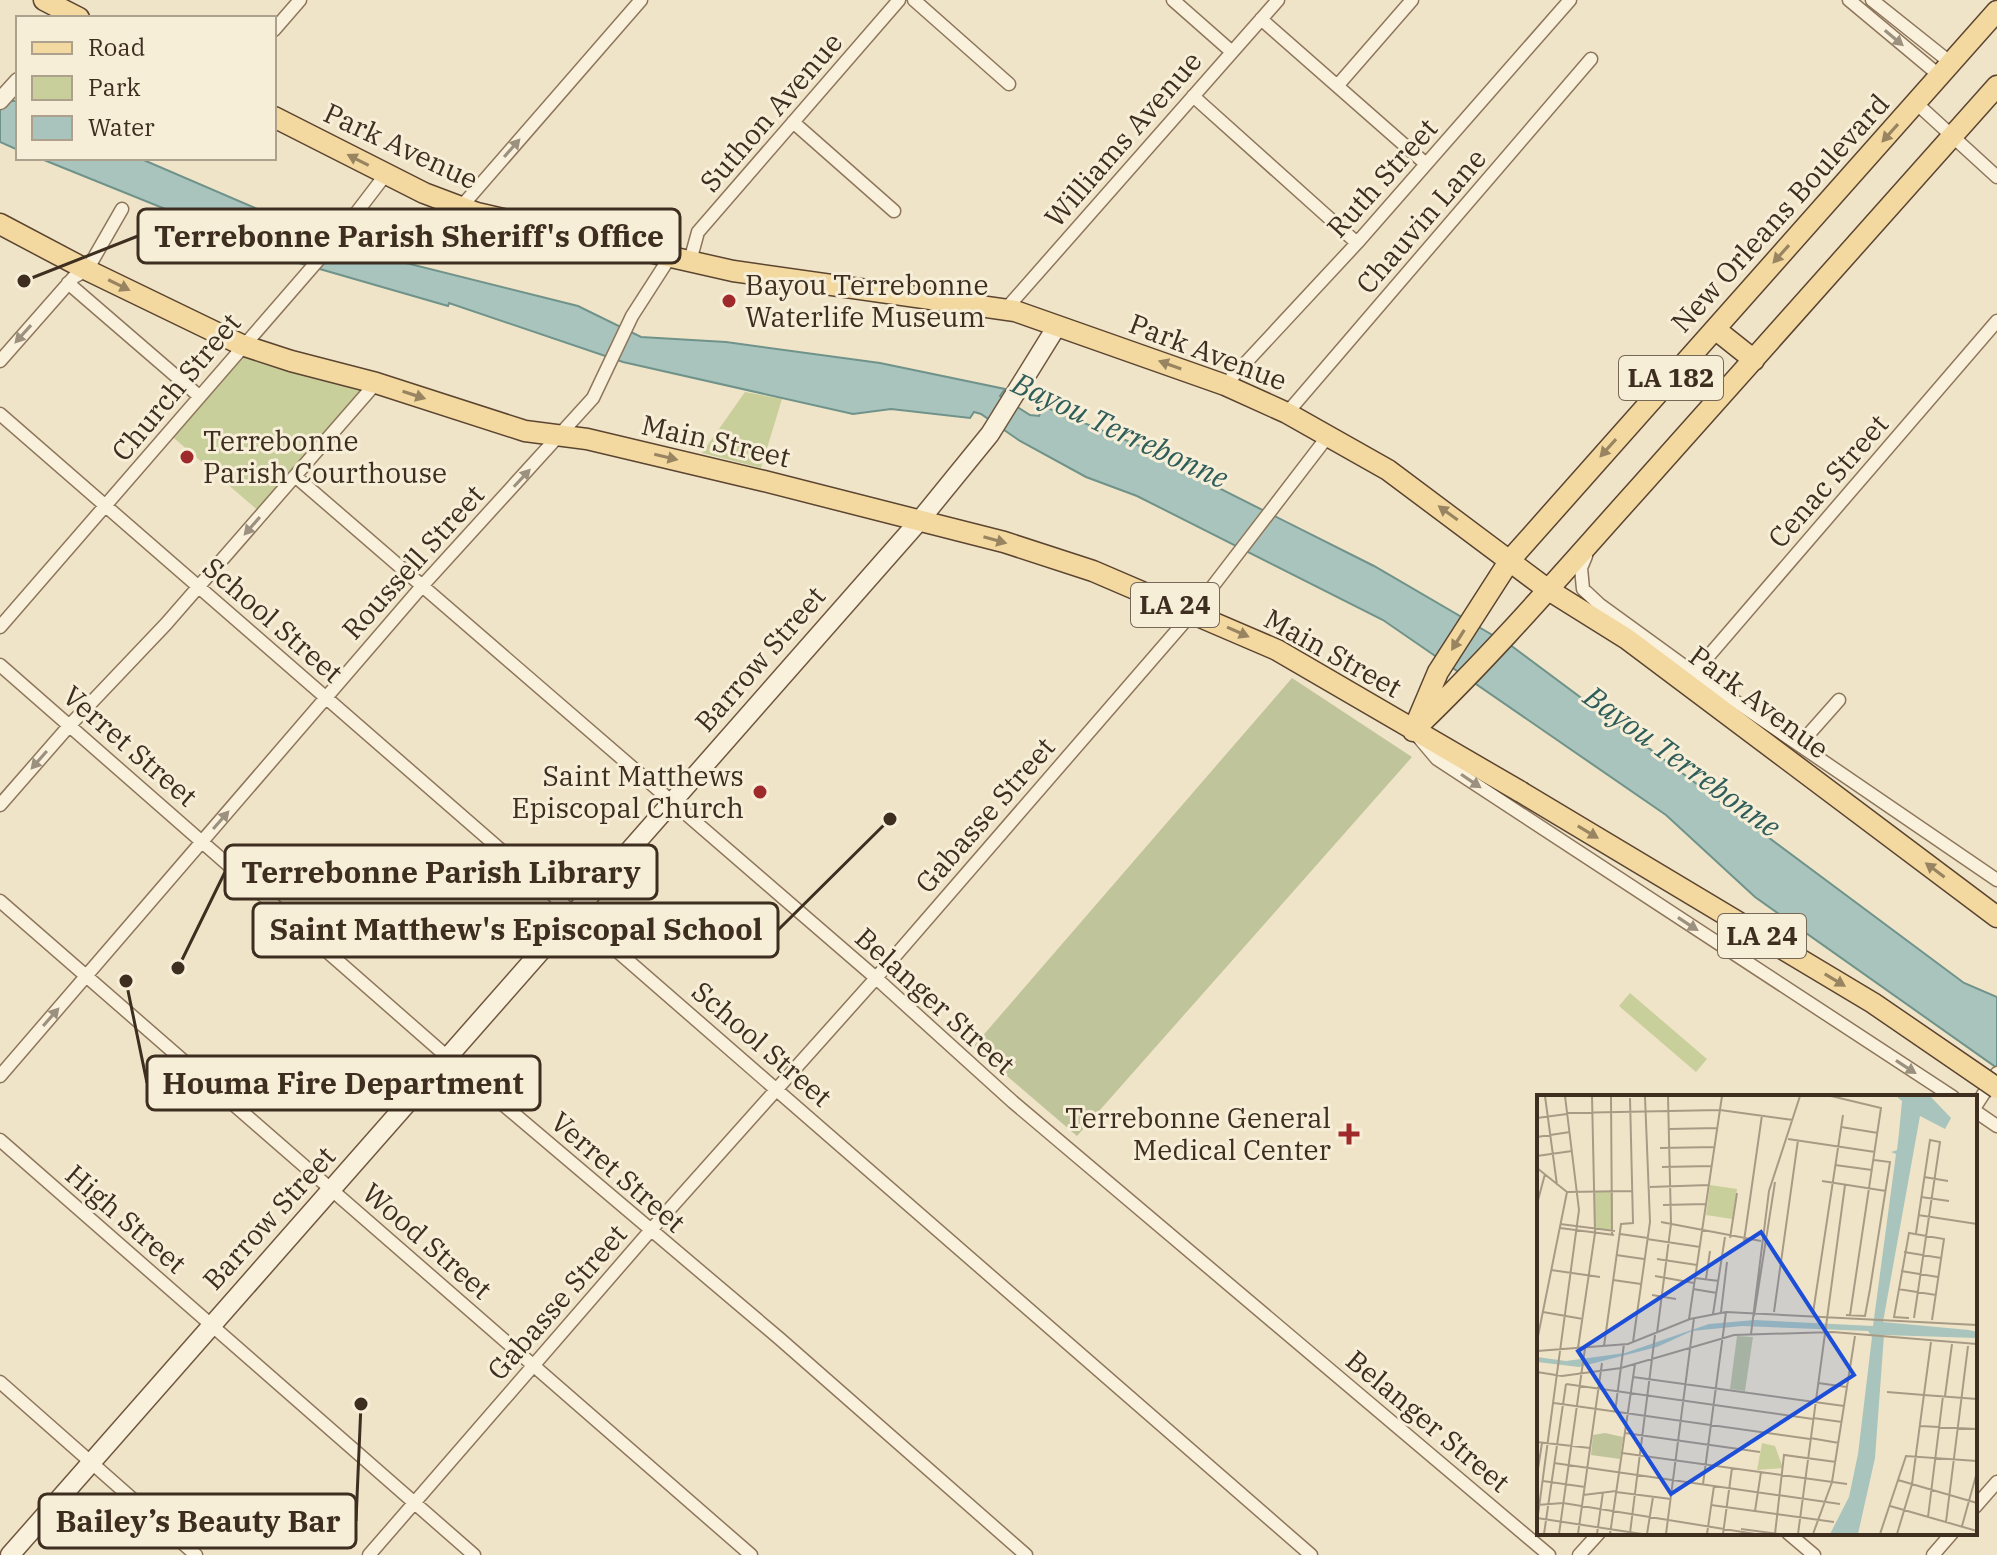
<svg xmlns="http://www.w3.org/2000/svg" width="1997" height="1555" font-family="'IBM Plex Serif',serif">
<rect width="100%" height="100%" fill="#f0e4c8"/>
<path fill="#c9cf9b" d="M242 345 376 383 262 514 168 433Z
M745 392 782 399 761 468 702 453Z
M1630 993 1707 1059 1696 1072 1619 1006Z"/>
<path fill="#bfc49a" d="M1292 678 1412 757 1077 1136 973 1047Z"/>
<path fill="#a9c4bc" stroke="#6f938a" stroke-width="2" d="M0 91 13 101H18V150L0 142Z
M39 158H139L350 249 578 306 641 337 726 342 880 363 1005 389 1000 396 1030 415 1039 416 1043 406 1162 455 1169 463 1374 566 1513 647 1964 983 1997 997V1068L1755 897 1666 815 1383 620 1137 496 1086 477 1020 441 981 414 974 412 970 418 891 409 853 414 623 362 449 303 448 306 299 263Z"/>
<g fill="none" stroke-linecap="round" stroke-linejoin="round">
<g stroke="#8d765c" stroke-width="15">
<path id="minor" d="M914 0 1009 84
M1173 0 1232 52
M1849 0 1940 76
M1872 0 1951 63
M1261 19 1426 164
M274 30 300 0
M1338 85 1412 0
M1193 96 1357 243
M1916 103 1997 177
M793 122 894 211
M461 207 641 0
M690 261 698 232 899 0
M68 283 199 396
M1005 310 1278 0
M0 361 74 277 87 270 122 209
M1225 385 1357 243 1570 0
M1287 413 1591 59
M0 414 1311 1555
M295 476 876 978 1013 1102 1549 1555
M1586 556 1581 568 1583 589 1599 604 1694 673 1997 880
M0 627 334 242 386 174
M0 665 460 1068 780 1339 1026 1555
M1694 673 1997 321
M1420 739 1437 759 1953 1097
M1800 744 1839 700
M0 805 69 726 166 624 376 383
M0 901 751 1555
M0 1076 423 585 593 398 632 316 670 257
M1975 1107 1997 1073
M1975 1111 1997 1126
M0 1140 474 1555
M0 1382 196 1555
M1975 1507 1997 1482
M1788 1533 1814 1555
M369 1555 650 1231 876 978 1193 612 1328 436
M1579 1555 1599 1533
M1933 1555 1952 1533"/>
</g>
<g stroke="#8d765c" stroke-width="19">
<path id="tertiary" d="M0 101 18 81"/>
</g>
<g stroke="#6f573f" stroke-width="21">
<path id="secondary" d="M10 1555 920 520 990 434 1057 326"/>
</g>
<g stroke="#5b4430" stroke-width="23">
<path id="primary" d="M44 0 79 18
M274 117 424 193 477 213 733 271 1015 311 1225 385 1287 413 1388 470 1547 589 1627 639 1997 917
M0 224 87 270 242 345 291 361 376 383 525 431 587 439 764 481 1004 542 1093 571 1277 650 1521 792
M1715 329 1754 360
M1419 725C1496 651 1566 569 1638 489 1758 355 1878 221 1997 86
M1413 731 1438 672 1510 560 1997 11"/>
</g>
<use href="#minor" stroke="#faf1dc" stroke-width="12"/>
<use href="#tertiary" stroke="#faf1dc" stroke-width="16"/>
<use href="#secondary" stroke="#faf1dc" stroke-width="18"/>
<use href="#primary" stroke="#f3d9a0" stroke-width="20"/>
<g stroke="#5b4430" stroke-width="23" stroke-linecap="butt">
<path id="primary-bridge" d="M1521 792 1873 1003 1997 1088"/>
</g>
<use href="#primary-bridge" stroke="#f3d9a0" stroke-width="20"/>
</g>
<defs><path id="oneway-solid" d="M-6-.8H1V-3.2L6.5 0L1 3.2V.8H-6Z" transform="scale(2)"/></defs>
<g fill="#9c907e">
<use href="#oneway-solid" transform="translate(1894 38) rotate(40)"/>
<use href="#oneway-solid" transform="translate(512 148) rotate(-49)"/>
<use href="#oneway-solid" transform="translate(23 334) rotate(132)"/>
<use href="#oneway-solid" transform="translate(522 478) rotate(-47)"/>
<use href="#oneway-solid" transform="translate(252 526) rotate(131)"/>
<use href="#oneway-solid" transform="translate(39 760) rotate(131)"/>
<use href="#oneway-solid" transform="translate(1471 781) rotate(34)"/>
<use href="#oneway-solid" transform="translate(221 820) rotate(-49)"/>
<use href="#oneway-solid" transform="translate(1688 924) rotate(33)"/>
<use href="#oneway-solid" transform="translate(51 1017) rotate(-49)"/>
<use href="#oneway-solid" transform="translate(1906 1067) rotate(33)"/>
</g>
<g fill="#988460">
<use href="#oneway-solid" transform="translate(1890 133) rotate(132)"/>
<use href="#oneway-solid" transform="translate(358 160) rotate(-153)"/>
<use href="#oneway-solid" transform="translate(1781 254) rotate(132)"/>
<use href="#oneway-solid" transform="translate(119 285) rotate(26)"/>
<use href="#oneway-solid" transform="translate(1170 365) rotate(-160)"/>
<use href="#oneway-solid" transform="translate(414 395) rotate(18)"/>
<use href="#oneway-solid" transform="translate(1608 448) rotate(132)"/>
<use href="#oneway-solid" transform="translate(666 457) rotate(13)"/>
<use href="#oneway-solid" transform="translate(1448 513) rotate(-144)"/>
<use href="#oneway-solid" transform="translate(995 540) rotate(16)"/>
<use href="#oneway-solid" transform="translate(1238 632) rotate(24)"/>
<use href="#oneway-solid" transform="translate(1458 640) rotate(122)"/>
<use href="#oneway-solid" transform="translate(1588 832) rotate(31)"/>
<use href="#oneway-solid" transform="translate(1935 870) rotate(-143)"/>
<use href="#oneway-solid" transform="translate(1835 980) rotate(31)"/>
</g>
<g fill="#9e2a2b" stroke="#f7eed8" stroke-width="3">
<circle cx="729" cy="301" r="8"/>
<circle cx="187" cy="457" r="8"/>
<circle cx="760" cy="792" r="8"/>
<path d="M1345 1122h8v8h8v8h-8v8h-8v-8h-8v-8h8z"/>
</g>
<g text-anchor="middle" stroke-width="6" stroke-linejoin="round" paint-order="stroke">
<g fill="#f7eed8" stroke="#756857" stroke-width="2">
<rect x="1619" y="356" width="104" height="44" rx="6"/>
<rect x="1131" y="583" width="88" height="44" rx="6"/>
<rect x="1718" y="914" width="88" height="44" rx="6"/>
</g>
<g font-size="26" font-weight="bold" fill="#3d2e20">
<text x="1671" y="387">LA 182</text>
<text x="1175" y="614">LA 24</text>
<text x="1762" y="945">LA 24</text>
</g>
<g font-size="28" fill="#3d2e20" stroke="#f7eed8">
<text transform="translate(771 112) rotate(-49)" y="10">Suthon Avenue</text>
<text transform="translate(1123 139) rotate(-49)" y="10">Williams Avenue</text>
<text transform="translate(401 146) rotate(25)" y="10">Park Avenue</text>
<text transform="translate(1382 178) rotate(-48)" y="10">Ruth Street</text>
<text transform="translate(1780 213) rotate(-48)" y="10">New Orleans Boulevard</text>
<text transform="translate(1421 221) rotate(-49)" y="10">Chauvin Lane</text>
<text transform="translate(1208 352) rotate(21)" y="10">Park Avenue</text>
<text transform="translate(176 387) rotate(-50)" y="10">Church Street</text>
<text transform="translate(716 441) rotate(13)" y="10">Main Street</text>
<text transform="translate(1828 481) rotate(-49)" y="10">Cenac Street</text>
<text transform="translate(413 562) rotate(-48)" y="10">Roussell Street</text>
<text transform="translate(273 620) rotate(41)" y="10">School Street</text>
<text transform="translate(1333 653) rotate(29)" y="10">Main Street</text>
<text transform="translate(760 659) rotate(-49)" y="10">Barrow Street</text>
<text transform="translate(1759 702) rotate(37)" y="10">Park Avenue</text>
<text transform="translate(130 746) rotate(41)" y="10">Verret Street</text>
<text transform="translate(985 815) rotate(-49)" y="10">Gabasse Street</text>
<text transform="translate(935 1001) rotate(42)" y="10">Belanger Street</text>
<text transform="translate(762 1044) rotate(41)" y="10">School Street</text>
<text transform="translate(618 1172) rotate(41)" y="10">Verret Street</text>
<text transform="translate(269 1218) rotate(-48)" y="10">Barrow Street</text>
<text transform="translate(126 1219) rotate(41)" y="10">High Street</text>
<text transform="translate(427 1241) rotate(41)" y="10">Wood Street</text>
<text transform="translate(557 1302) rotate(-49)" y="10">Gabasse Street</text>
<text transform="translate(1428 1421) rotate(40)" y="10">Belanger Street</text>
</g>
<g font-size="28" fill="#3d2e20" stroke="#f7eed8" text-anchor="start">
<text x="745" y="295">Bayou Terrebonne<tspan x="745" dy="32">Waterlife Museum</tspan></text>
<text x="203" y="451">Terrebonne<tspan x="203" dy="32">Parish Courthouse</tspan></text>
<text x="744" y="786" text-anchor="end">Saint Matthews<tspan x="744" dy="32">Episcopal Church</tspan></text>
<text x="1331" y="1128" text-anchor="end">Terrebonne General<tspan x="1331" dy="32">Medical Center</tspan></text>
</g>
<g font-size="30" font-style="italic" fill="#2f5d5a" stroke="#f7eed8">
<text transform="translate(1120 431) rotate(25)" y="10">Bayou Terrebonne</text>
<text transform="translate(1682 762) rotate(36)" y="10">Bayou Terrebonne</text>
</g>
</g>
<g transform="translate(1537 1095)">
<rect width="440" height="440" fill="#f0e4c8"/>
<path d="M173 90 200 94 195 124 169 120ZM57 96H76V136L58 133ZM225 348 238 351 246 373 220 375Z" fill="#c9cf9b"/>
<path d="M200 241 216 242 208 296 193 294ZM68 338 86 342 83 364 54 360 56 340Z" fill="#bfc49a"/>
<path d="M359 1H393L414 23 408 34 383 21 346 227 432 235 440 237V243L347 240 338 363 321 439H293L312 402 321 359 335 242 331 236 205 231 155 236 120 252 42 272 0 267V262L29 266 88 258 172 229 218 225 336 231 359 59 354 57 360 55 362 38 365 6Z" fill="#a9c4bc"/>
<path fill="none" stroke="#a89b85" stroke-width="2" d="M8 1 20 90M74 1 75 140M294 1 344 13 313 220M31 18 183 15 256 25M0 23 30 19M304 32 341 38M132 34 180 33M0 42 33 37M251 44 338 57M123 53 178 52M0 61 35 56M298 70 335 75M125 72 175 71M0 73 30 97M387 82 411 86M285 86 349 96M113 92 172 90M30 97 95 96M384 102 412 106M0 109 8 79M126 110 169 109M381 120 440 129M124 127 224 146M23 129 78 136M23 133 77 140M83 139 111 143M193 143 200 98M110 144 163 152M207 146 225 20M367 157 404 163M79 160 107 164M120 164 160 170M14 175 63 182M364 176 401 182M118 181 157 188M158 183 182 186M169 184 173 156M76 185 104 189M156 194 180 198M361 194 399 200M115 200 139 204M6 217 46 224M184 217 190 167M237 217 261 45M276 218 306 20M176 219 188 142M309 220 328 221 333 194 353 67 337 65M217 221 238 87M372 223 357 222 372 138 407 144 395 225M377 223 403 47 393 45 379 138M152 224 185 1M120 238 134 129 131 1M214 239 232 96 263 1M0 246 30 97M96 247 113 127 108 2M67 251 84 129 96 128 93 3M41 253 58 138 55 1M0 256 91 249 153 224 189 217 440 230M0 277 25 281 84 273 197 240 296 237 440 249M96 282 307 311M281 288 310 292M29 289 276 324M350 297 387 300M387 300 440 304M408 301 415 249M17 308 273 344M78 317 87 249M276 323 305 327M383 331 440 334M88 338 223 357M273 343 302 348M0 347 53 353M85 358 310 389M17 368 303 409M0 380 5 348M361 385 440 408M6 386 48 392M166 389 189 217M79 397 134 404M46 400 79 396M0 410 26 408 218 439M174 410 297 427M353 411 440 436M218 416 224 377M391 422 406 301M0 423 105 439M0 427 42 115 28 1M409 427 431 251M425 431 440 377M204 434 242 439M93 438 118 240M7 439 29 289M22 439 48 253M41 439 65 268M60 439 66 397M73 439 98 269M110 439 116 402M129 439 157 223M170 439 177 391M186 439 195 373M238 439 247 360 299 367M261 439 308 90M276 439 295 387 318 241M343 439 369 361 440 366M360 439 375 389 394 247"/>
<path fill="#1d4ed8" fill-opacity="0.15" stroke="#1d4ed8" stroke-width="4" d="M224 137 317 280 134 399 41 256Z"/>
<rect width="440" height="440" fill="none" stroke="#3d2e20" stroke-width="4"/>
</g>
<path fill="none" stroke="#3d2e20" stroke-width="3" d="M24 281L138 236M178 968L225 872M890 819L778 930M126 981L147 1083M361 1404L356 1521"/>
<g fill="#3d2e20" stroke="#f7eed8" stroke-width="3">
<circle cx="24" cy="281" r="8"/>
<circle cx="178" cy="968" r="8"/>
<circle cx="890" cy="819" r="8"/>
<circle cx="126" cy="981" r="8"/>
<circle cx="361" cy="1404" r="8"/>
</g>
<g fill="#f7eed8" stroke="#3d2e20" stroke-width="3">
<rect x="138" y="209" width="542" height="54" rx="8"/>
<rect x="225" y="845" width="432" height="54" rx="8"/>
<rect x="253" y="903" width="525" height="54" rx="8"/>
<rect x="147" y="1056" width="393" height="54" rx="8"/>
<rect x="39" y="1494" width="317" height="54" rx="8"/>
</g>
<g font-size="30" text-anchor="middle" font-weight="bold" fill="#3d2e20">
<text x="409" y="247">Terrebonne Parish Sheriff's Office</text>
<text x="441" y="883">Terrebonne Parish Library</text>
<text x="516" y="940">Saint Matthew's Episcopal School</text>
<text x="343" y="1094">Houma Fire Department</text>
<text x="198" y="1532">Bailey’s Beauty Bar</text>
</g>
<rect x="16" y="16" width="260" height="144" fill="#f7eed8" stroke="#ada18e" stroke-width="2"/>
<rect x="32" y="42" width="40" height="12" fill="#f3d9a0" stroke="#ada18e" stroke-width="2"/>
<text x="88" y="56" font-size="24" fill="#3d2e20">Road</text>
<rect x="32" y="76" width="40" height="24" fill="#c9cf9b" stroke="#ada18e" stroke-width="2"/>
<text x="88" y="96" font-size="24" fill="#3d2e20">Park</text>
<rect x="32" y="116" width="40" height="24" fill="#a9c4bc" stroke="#ada18e" stroke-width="2"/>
<text x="88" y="136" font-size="24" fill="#3d2e20">Water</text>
</svg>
